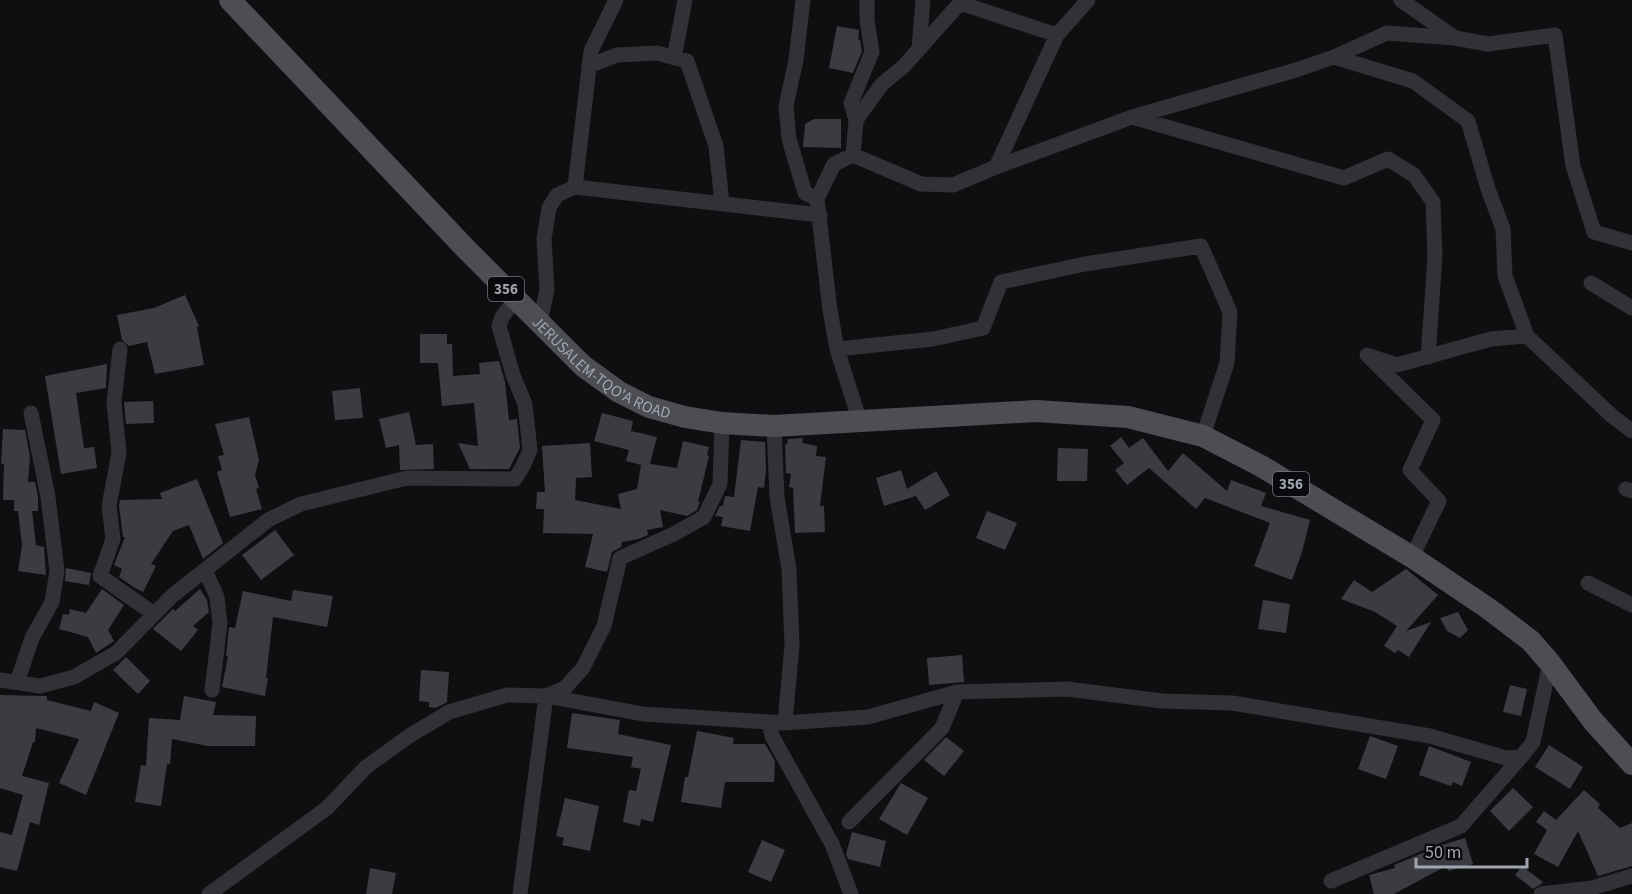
<svg xmlns="http://www.w3.org/2000/svg" width="1632" height="894" font-family="'Source Sans 3',sans-serif">
<rect width="100%" height="100%" fill="#0f0f11"/>
<path fill="#3b3c41" d="M837 26 859 30 858 39 860 40 862 51 853 73 829 68Z
M814 119H841V148L803 147 805 124Z
M185 295 199 326 197 327 204 365 155 374 147 342 129 346 122 340 117 315 154 308Z
M420 334H447V344H452L453 376 480 374 479 363 499 361 505 382 509 420 517 419 520 448 509 469H470L458 443 478 446 474 403 442 406 438 363H420Z
M107 364 106 388 76 393 84 448 94 447 97 468 61 474 45 376Z
M360 388 363 418 335 420 332 391Z
M153 401 154 423 126 424 124 402Z
M409 412 416 445 433 444 434 469 400 470 399 445 386 448 379 419Z
M602 413 633 421 631 431 657 437 650 464 677 468 683 441 709 447 707 455 709 456 698 502H700L697 510 687 516 660 510 663 527 647 530 648 535 638 539 622 542 621 547 612 552 607 572 585 567 593 534 543 533 544 509H536L537 492H545L542 446 590 443 592 477 576 478 575 500 621 509 618 494 637 489 641 465 626 461 629 450 594 441Z
M249 417 259 460 255 475 259 488 256 489 262 509 230 517 217 472 222 470 218 456 224 455 215 424Z
M3 429 25 430 30 457 28 482H35L38 496V511H32L36 545 44 547 46 575 18 571 22 545 18 511H14V500H3L4 464H1Z
M1121 437 1129 448 1143 438 1168 471 1183 453 1227 491 1231 480 1266 493 1261 506 1310 520 1302 552 1292 580 1254 566 1270 523 1205 498 1196 509 1149 468 1127 485 1115 470 1124 463 1110 446Z
M803 438 802 443 817 446 816 456 826 457 820 506H824L825 532 795 533 793 488 789 487 791 474 786 473 785 444 787 445 788 439Z
M741 440 765 442 766 470 764 488 758 487 750 531 721 526 723 517 715 516 720 506H723L725 496 734 497Z
M1058 448 1088 449 1087 481H1057Z
M901 470 907 489 936 471 950 495 925 510 916 496 884 506 876 478Z
M197 479 223 543 203 559 189 525 173 531 151 564 156 566 143 592 135 588 119 577 122 569 114 565 125 537H123L119 506 120 500 162 499 160 493Z
M987 511 1017 523 1005 550 976 538Z
M275 530 294 555 261 580 242 555Z
M66 568 91 573 89 585 65 581Z
M1406 569 1438 595 1406 631 1431 622 1409 657 1398 650 1395 653 1384 646 1397 626 1375 612 1341 599 1354 580 1372 592Z
M102 589 124 605 108 630 114 641 96 653 88 637 59 629 63 614 69 615 70 609 86 613Z
M200 589 207 600 209 612 193 626 198 630 181 651 153 629 173 609 175 611Z
M293 590 333 596 327 627 273 617 266 678H268L265 696 222 687 228 656H226L229 627 235 628 243 591 291 601Z
M1263 600 1290 604 1286 633 1258 629Z
M1458 612 1468 630 1460 638 1447 631 1440 618Z
M962 655 964 682 929 685 927 658Z
M126 657 150 681 138 694 113 670Z
M421 670 449 672 447 702 436 708 429 707V702L419 701Z
M1510 685 1527 689 1521 716 1503 712Z
M0 695 47 696V700L91 711 94 702 119 713 86 795 59 783 79 739 36 728 35 742H33L22 776 49 783 39 825 30 822 17 871 0 867V832L12 835 23 795 0 788Z
M184 696 216 702 213 715 256 716 255 746H208L172 739 170 764H167L161 806 135 802 141 765 146 766 149 718 180 720Z
M572 713 620 720 618 734 671 745 653 822 641 819 640 826 623 822 629 790 636 791 641 769 631 767 633 757 567 748Z
M697 731 734 738 733 744H765L775 761 774 782H725L721 808 681 802 685 777H688Z
M1370 736 1398 746 1386 779 1358 769Z
M946 737 964 751 944 776 924 760Z
M1549 745 1583 767 1570 789 1535 767Z
M1429 746 1471 762 1462 786 1453 782 1451 786 1419 775Z
M901 783 928 798 907 835 879 819Z
M1513 788 1533 807 1509 831 1490 811Z
M1584 790 1600 804 1598 808 1620 828 1632 823V866L1598 876 1578 831 1558 867 1534 854 1547 830 1536 822 1544 811 1556 820Z
M565 798 599 806 590 851 562 845 564 838 556 836Z
M852 832 886 841 880 867 848 859 846 854Z
M1465 838 1473 864 1448 871 1446 866 1394 894H1374L1369 875 1395 868 1394 865 1439 846Z
M762 840 785 850 771 882 748 872Z
M1522 866 1543 882 1541 884 1533 889 1515 875Z
M370 868 396 873 392 894H366Z"/>
<g fill="none" stroke-linecap="round" stroke-linejoin="round">
<path stroke="#313136" stroke-width="15" d="M803 0 796 60 786 106 789 139 805 193 817 199
M1401 0 1455 38 1488 44 1555 35 1573 166 1594 232 1632 243
M919 49 923 0
M1334 57 1413 81 1468 121 1488 189 1503 229 1505 276 1527 336
M674 58 685 0
M589 66 617 55 657 53 687 61 716 146 722 203
M1132 117 1344 178 1388 159 1414 175 1433 202 1435 257 1428 357
M856 120 851 103 872 52 867 20V0
M853 155 856 120 882 84 903 67 960 3 1057 35
M996 167 1132 117 1296 70 1334 57 1387 33 1455 38
M575 187 820 215
M1591 283 1632 308
M540 321 547 290 544 239 549 208 557 195 575 187 591 51 616 0
M120 349 114 402 119 453 109 506 113 539 100 576 154 614
M837 349 933 339 983 328 1001 282 1085 264 1201 246 1230 312 1227 363 1203 436
M860 422 837 349 830 310 817 199 834 164 853 155 921 184 953 185 996 167 1057 35 1088 0
M774 426 777 497 789 569 792 645 785 723
M1626 489 1632 491
M1412 557 1439 501 1410 470 1433 420 1367 355 1397 365 1491 339 1527 336 1612 416 1632 431
M205 570 217 597 220 623 212 690
M1588 583 1632 605
M0 680 40 686 74 677 116 653 172 596 268 520 301 504 407 478 515 479 523 466 530 450 525 404 513 375 499 326 502 317 508 309 519 301
M17 682 32 638 52 602 57 571 48 497 31 413
M769 722 772 736 832 844 851 894
M849 822 942 728 957 692
M1331 881 1461 826 1521 757
M209 894 327 808 366 767 409 736 449 712 507 695 546 696 565 688 583 668 604 626 620 558 674 534 704 517 720 484 722 423
M520 894 546 696 643 714 785 723 868 717 957 692 1067 689 1162 701 1232 703 1430 736 1506 758 1521 757 1533 742 1550 663
M1541 894 1592 888 1632 876"/>
<path stroke="#4d4e54" stroke-width="22" id="s1" d="M230 0 467 250 583 366 619 392 649 407 685 417 722 423 774 426 1036 411 1128 417 1203 436 1261 466 1412 557 1489 609 1531 641 1550 663 1593 721 1632 764"/>
</g>
<g text-anchor="middle" stroke-width="6" stroke-linejoin="round" paint-order="stroke">
<g fill="#0a0a0c" stroke="#747680" stroke-width="1.5">
<rect x="488" y="277" width="36" height="24" rx="4.5"/>
<rect x="1273" y="472" width="36" height="24" rx="4.5"/>
</g>
<g font-size="15" font-weight="bold" fill="#a1a5b1">
<text x="506" y="294">356</text>
<text x="1291" y="489">356</text>
</g>
<g font-size="16" fill="#a1a5b1" stroke="#0a0a0c">
<text dy="6" stroke="none"><textPath href="#s1" startOffset="525">JERUSALEM-TQO'A ROAD</textPath></text>
</g>
</g>
<path d="M1416 858v9h111v-9" fill="none" stroke="#a1a5b1" stroke-width="3"/>
<text x="1425" y="858" font-size="18" fill="#a1a5b1" stroke="#0a0a0c" stroke-width="4.5" paint-order="stroke">50 m</text>
</svg>
